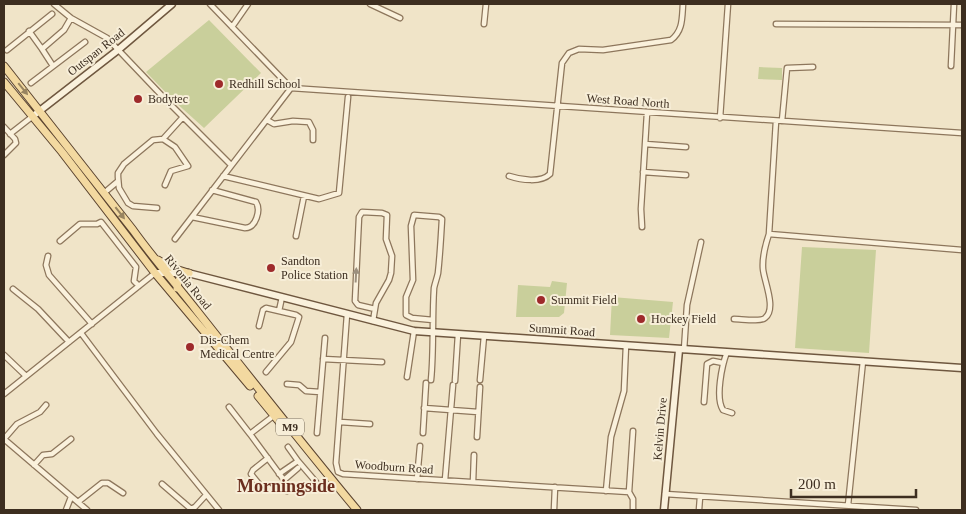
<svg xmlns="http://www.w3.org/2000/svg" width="966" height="514" font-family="'Times New Roman',serif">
<rect width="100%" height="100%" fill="#f0e4c8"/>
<path fill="#c9cf9b" d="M209 20 261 73 204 128 174 101 146 72Z
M759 67 782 68V80L758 79Z
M802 247 876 250 869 353 795 348Z
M552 281 567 283 564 313 559 317H516L518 285 550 287Z
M612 297 673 302 669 338 610 335Z"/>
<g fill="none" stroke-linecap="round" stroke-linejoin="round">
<g stroke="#8d765c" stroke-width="7">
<path id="street" d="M54 4 71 18 107 38 166 100 231 165
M210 4 291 88
M370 4 400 18
M484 24 486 4
M776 24 962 25
M232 27 248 4
M29 31 42 49
M7 50 52 14
M53 66 42 49 64 30 71 18
M951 66 954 4
M31 83 85 42
M291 88 962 133
M720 118 728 4
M267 120 274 124 293 121 309 122 313 130V140
M782 121 787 68 813 67
M4 127 15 139 16 143 4 155
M10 134 33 116
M163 139 183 117
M645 144 686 147
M643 172 686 175
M223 176 319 199 339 193 348 97
M509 176C521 180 541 183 550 174L562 63 569 53 579 49 603 50 671 40C683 31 682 18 683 4
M104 193 117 182
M157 208 133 206 128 203 119 188 118 177V173L124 164 153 140 163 139 175 147 188 166 171 171 165 185
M192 217 245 228C256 228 261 210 256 202L212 190
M642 227 641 209 647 113
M769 234 962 250
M296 236 304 196
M175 239 291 88
M60 241 80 224H97L101 222 136 267 134 281 139 286
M48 256 46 265 49 275 92 324
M13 289 38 309 69 342
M279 311 282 297
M347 314 336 463 338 472 343 474 629 492
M734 319C741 319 761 322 765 318 777 309 764 281 763 269 762 257 765 246 769 234L776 121
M373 321 376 303 389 280 391 273 392 256 386 239 387 215 382 213 362 212 359 217 355 301 358 305 375 309
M259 326 263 310 266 308 296 315 299 317 291 342 266 372
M81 333 157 434 219 510
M684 350 687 305 701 242
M727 352C722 365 715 398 723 410L732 413
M4 355 26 376
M323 359 382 362
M407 377 414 331
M431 380C434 349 432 319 434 288 435 283 437 278 438 273 440 255 441 237 442 219L439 217 414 215 411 226 413 280 406 297V315L412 318 433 320
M480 380 484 336
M455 381 458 334
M287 384 299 385 306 391 320 392
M4 394 155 273
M704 402 707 364 713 361 723 363
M229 407 250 434
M424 408 478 412
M276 414 250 434 284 480 287 491
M340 422 370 424
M317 433 325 338
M423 433 426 383
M477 437 480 387
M4 439 87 510
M4 439 17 424 40 412 46 405
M288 447 298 461
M34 465 43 455 52 454 71 439
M279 474 298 461 316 482
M417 479 420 446
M284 480 298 468
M445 480 453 385
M473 482 474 455
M162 484 191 509 195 507 206 495
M263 489 251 474 253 470 268 458
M606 491 611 437 624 391 626 345
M629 492 633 431
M629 492 633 499V510
M665 494 916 510
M78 502 102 483H108L123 493
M848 505 863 361
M66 510 71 497
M554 510 555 487
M699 510 700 497"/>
</g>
<g stroke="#6f573f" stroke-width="9">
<path id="secondary" d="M33 116 118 50 172 4
M155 273H188L414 331 962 368
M664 510 679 350"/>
</g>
<g stroke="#5b4430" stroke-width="9">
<path id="primary" d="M4 66 133 230C153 258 176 284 197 311 250 378 303 445 357 510
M4 82 62 152 155 273 250 386
M158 260 169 267 188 273
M177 288C178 279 181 276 189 273
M258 396 285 429"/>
</g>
<use href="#street" stroke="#faf1dc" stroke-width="4.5"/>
<use href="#secondary" stroke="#faf1dc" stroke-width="6"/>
<use href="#primary" stroke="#f3d9a0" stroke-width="7"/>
</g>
<defs><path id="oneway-solid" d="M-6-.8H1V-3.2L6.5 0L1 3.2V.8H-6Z" transform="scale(1.25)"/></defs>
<g fill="#988460">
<use href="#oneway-solid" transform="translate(23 89) rotate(51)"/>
<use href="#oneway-solid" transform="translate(120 213) rotate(52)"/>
</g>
<use fill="#9c907e" href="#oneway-solid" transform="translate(356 275) rotate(-87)"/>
<g fill="#9e2a2b" stroke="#f7eed8" stroke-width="2">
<circle cx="219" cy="84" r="5"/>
<circle cx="138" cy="99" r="5"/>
<circle cx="271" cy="268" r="5"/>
<circle cx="541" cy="300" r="5"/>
<circle cx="641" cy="319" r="5"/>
<circle cx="190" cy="347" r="5"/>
</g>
<g text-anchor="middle" stroke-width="4" stroke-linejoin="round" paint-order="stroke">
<rect fill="#f7eed8" stroke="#756857" stroke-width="1" x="276" y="418.5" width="28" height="17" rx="4"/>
<g font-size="11" font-weight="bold" fill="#3d2e20">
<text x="290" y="431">M9</text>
</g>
<g font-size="12" fill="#3d2e20" stroke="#f7eed8">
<text transform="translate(96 52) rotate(-38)" y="4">Outspan Road</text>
<text transform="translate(628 101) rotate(4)" y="4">West Road North</text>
<text transform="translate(188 282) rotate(51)" y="4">Rivonia Road</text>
<text transform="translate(562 330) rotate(4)" y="4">Summit Road</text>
<text transform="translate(660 429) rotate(-85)" y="4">Kelvin Drive</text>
<text transform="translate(394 467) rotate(4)" y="4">Woodburn Road</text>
</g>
<g font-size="12" fill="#3d2e20" stroke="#f7eed8" text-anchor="start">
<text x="229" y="88">Redhill School</text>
<text x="148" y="103">Bodytec</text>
<text x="281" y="265">Sandton<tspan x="281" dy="14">Police Station</tspan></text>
<text x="551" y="304">Summit Field</text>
<text x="651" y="323">Hockey Field</text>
<text x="200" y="344">Dis-Chem<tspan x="200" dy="14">Medical Centre</tspan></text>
</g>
<g font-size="18" font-weight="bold" fill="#6b2e1e" stroke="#f7eed8">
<text x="286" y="492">Morningside</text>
</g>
</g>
<rect width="966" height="514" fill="none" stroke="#3d2e20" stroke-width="10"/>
<path d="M791 489v8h125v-8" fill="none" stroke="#3d2e20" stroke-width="2.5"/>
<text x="798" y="489" font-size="15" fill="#3d2e20" stroke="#f7eed8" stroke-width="4" paint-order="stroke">200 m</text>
</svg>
